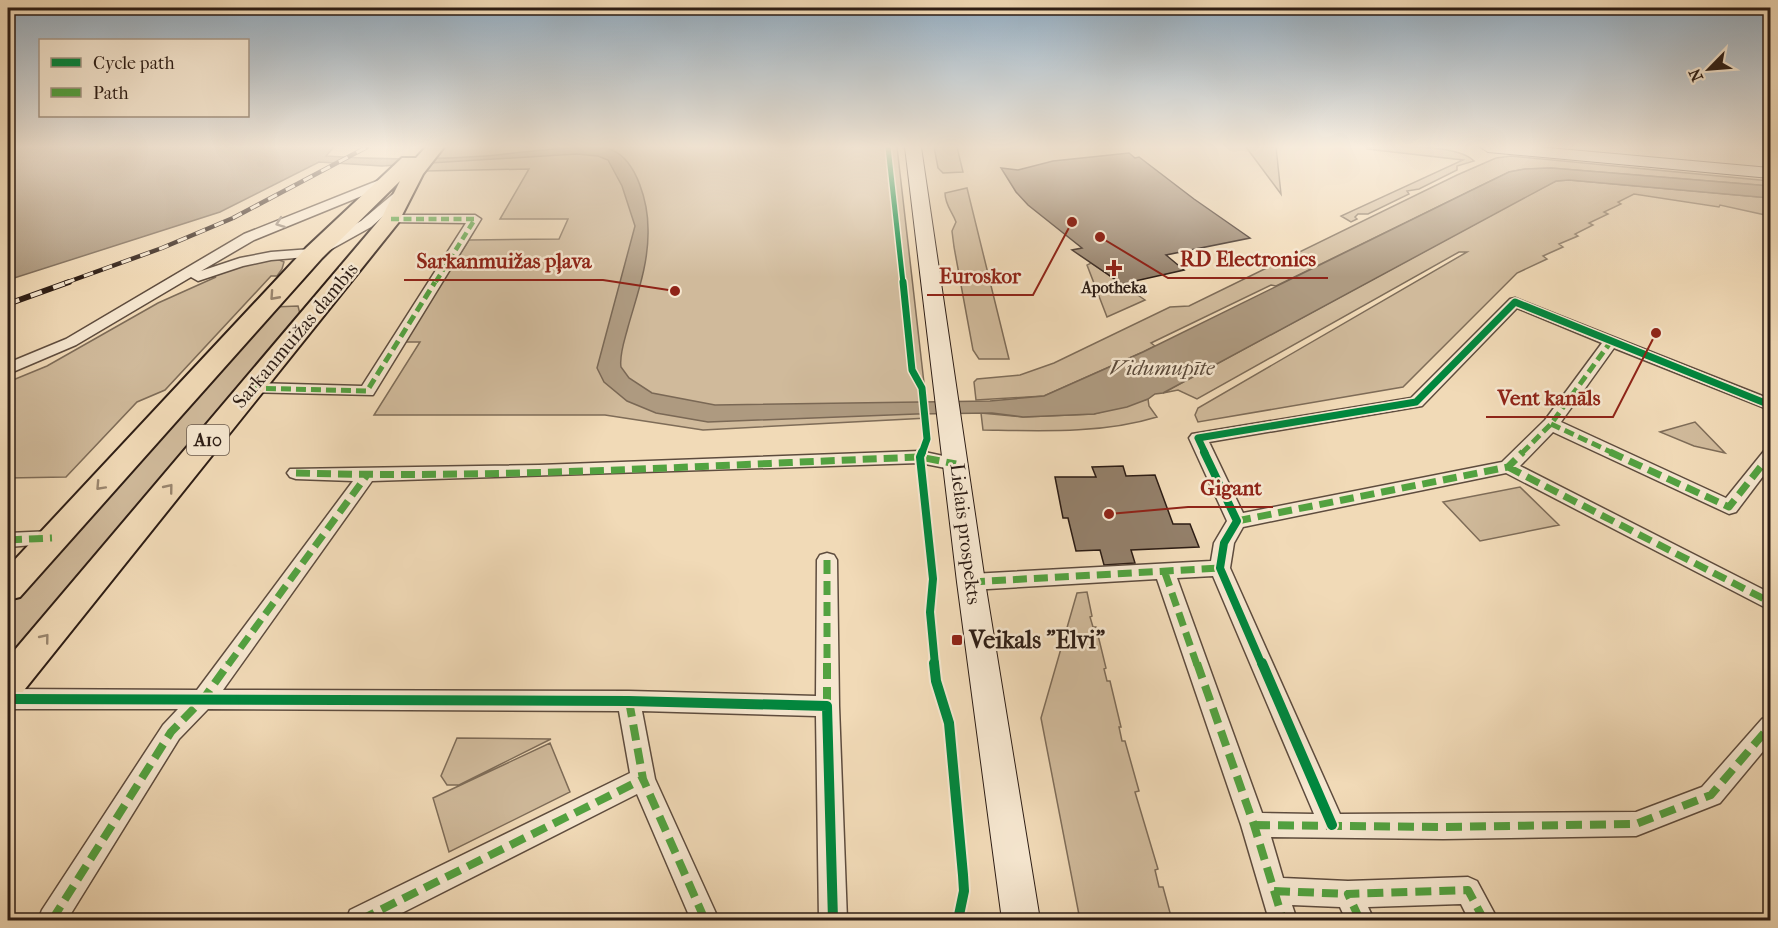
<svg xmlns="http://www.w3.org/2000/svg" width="1778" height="928" font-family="'IM FELL French Canon',serif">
<rect width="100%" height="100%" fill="#f1dab7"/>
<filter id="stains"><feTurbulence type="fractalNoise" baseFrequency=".00333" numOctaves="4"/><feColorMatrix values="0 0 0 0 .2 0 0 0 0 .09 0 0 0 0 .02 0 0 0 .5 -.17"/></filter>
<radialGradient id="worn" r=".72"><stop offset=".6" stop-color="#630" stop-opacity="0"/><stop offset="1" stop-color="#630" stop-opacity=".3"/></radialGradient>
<path fill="#d0ba9b" stroke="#7e6c58" stroke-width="1.5" d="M445 147H897L928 418 703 430 605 415H374L420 342H403L469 240 559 239 568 219H500L529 169 425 171Z
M934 147H957L963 172 943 173 938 168Z
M1246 147H1276L1281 194Z
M1366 147C1392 147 1457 143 1474 161L1457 166V170L1419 189 1407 191 1409 194 1368 214H1358L1355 217 1357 219 1351 222 1341 216 1463 160 1367 149Z
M1511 156 1770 181V186L1551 168 1525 169 1509 172 1276 286 1271 285 1151 343 1155 346 1143 352 1044 396 976 400 974 382 977 379 1020 375 1054 363 1170 307 1189 306 1457 175 1496 158Z
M1569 180 1770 198V216L1720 205 1719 207 1634 194 1618 202 1621 204 1604 212 1608 214 1589 223 1593 225 1575 234 1578 236 1559 244 1563 247 1543 256 1547 259 1517 273 1403 387 1198 422 1195 415 1198 408 1467 252H1459L1197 399 1178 390 1163 393 1536 191 1556 181Z
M967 188 1009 359H979L973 350 954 247 952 231 956 222C952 211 945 205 945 193Z
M277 259 284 262 282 269 277 276H271L165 390 137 402 66 477 8 478V382L47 366 158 303 216 277H210L245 264Z
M1091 263 1145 300 1107 317 1087 265Z
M298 306 300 314 8 663V599L262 314 273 307Z
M1148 399 1149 406 1157 417C1102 434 1040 431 983 430L981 413 1023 417 1094 414Z
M1695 422 1725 453 1694 446 1660 432Z
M1520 487 1559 525 1480 541 1443 502Z
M1087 592 1092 616 1090 617 1093 627H1096L1106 668 1104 669 1107 681H1110L1121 727H1119L1122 741H1125L1139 791 1135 792 1158 869 1155 870 1159 887H1163L1172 920H1080L1041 718 1077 593Z
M457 738 551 739 459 785H447L441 776Z
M550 743 570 792 449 852 433 798Z"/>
<path fill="#ae9a80" stroke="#7a6855" stroke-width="1.5" d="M8 147H334L326 156C380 160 432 160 485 156 512 154 591 142 612 150 638 161 648 205 648 229 649 263 637 295 628 327 625 339 619 355 621 367L629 378 652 393 715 405 990 401 1044 396 1143 352 1470 191 1509 172 1525 169 1551 168 1770 186V198L1569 180 1556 181 1163 393 1155 394 1148 399 1127 407 1094 414 1023 417 992 413 916 414 708 422 656 413 627 401 604 382 597 368 635 226 622 186 608 160 598 156 576 154 382 166 319 162 220 212 8 280Z"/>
<path fill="#937f69" stroke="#2d1d15" stroke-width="1.5" d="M1129 153 1135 158 1139 157 1194 199 1250 238 1166 255 1184 270 1122 284 1072 250 1082 248 1028 205 1016 192 1001 168 1018 170 1053 161Z
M1123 466 1126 476 1155 475 1173 524H1190L1199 547 1131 550 1135 563 1104 565 1100 550 1076 551 1068 518H1063L1055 477H1096L1092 467Z"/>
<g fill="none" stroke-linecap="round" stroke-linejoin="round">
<g stroke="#5e4c3e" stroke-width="3">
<path id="minor" d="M392 175 398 179 396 182 254 240 201 271 240 258 271 252 311 249 361 221 398 190H406L408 193 406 196 371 227 319 256 271 260 243 266 198 281 191 277 76 345 8 374V363L66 339 244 234Z
M391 215H475L481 219 373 395 245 392 243 388 251 383 362 386 466 223 386 222 385 219 386 216Z
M1515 298 1770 399V410L1614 348 1561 422 1726 498 1764 451 1770 449V467L1736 512 1729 514 1553 432 1520 466 1770 593V610L1506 473 1243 527 1234 543 1230 568 1340 814 1636 812 1702 787 1762 719 1770 716V743L1720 803 1636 836 1443 839 1271 837 1283 878 1348 881 1468 877 1477 881 1498 920H1469L1461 904 1368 907 1374 920H1346L1340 907 1292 905 1297 920H1269L1241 825 1157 579 971 590 964 587 961 582 964 577 971 574 1211 561 1214 543 1227 521 1189 438 1192 434 1411 398 1510 299ZM1517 308 1602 343 1545 420 1502 462 1243 513 1209 442 1422 406ZM1213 576 1314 814 1262 813 1177 578Z
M920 451 962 460 965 464 962 468 956 470 920 463 372 481 223 690 629 691 816 696 817 560 820 555 827 553 834 555 837 560 839 706 847 920H819L816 716 642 711 655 779 719 920H691L637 794 388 920H346L350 910 630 773 619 711 208 709 179 739 67 920H38L42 910 163 725 178 709H8V689L197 690 353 481 296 479 290 477 287 473 290 469 539 465Z
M52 531 59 533 62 538 59 543 8 547V533Z"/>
</g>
<g stroke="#2d1d15" stroke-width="2">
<path id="secondary" d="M905 147H921L985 582 1040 920H1002L957 582Z
M1480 147H1537L1770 168V178L1488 152Z"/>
</g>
<g stroke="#2d1d15" stroke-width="4">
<path id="primary" d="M426 147H444L423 174 398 223 21 694 8 698V658L382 217 400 181 322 258 20 597 8 600V567L306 248 402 158H416Z"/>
</g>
<use href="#minor" fill="#f6e7d0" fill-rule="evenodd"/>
<use href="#secondary" fill="#f6e7d0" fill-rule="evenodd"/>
<use href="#primary" fill="#f1dab7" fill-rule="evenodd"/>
<g stroke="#2d1d15" stroke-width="4.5">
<path id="rail-far1" d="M65 283 162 248 233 218 367 147"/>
</g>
<g stroke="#2d1d15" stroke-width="6">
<path id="rail" d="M8 304 69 282"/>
</g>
<use href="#rail-far1" stroke="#f6e7d0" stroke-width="3" stroke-dasharray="10" stroke-linecap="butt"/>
<use href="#rail" stroke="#f6e7d0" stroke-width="4" stroke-dasharray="12" stroke-linecap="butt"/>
<path stroke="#52a240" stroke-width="4.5" stroke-dasharray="8 4.5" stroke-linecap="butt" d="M391 219H475L435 283"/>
<path stroke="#52a240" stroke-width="5" stroke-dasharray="10 5" stroke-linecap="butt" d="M251 388 367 391 435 282
M1551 424 1613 453
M1522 453 1551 424 1612 340"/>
<path stroke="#52a240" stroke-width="7" stroke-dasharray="14 7" stroke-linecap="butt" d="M1610 452 1729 507 1770 455
M1508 467 1770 602
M296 473C504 479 712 465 920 457L956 464
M1237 521 1508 467 1523 452
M8 540 52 538
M827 560V665
M1165 573 1197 665
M971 582 1220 568
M228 665 367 475"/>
<path stroke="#52a240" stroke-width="8" stroke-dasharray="16 8" stroke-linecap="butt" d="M827 663V706
M1197 663 1254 825 1283 920
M629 701 643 779 705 920
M1254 825 1443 827 1636 824 1711 795 1770 726
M1274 891 1348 894
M52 920 171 732 204 698 229 663
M360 920 643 779
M1360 920 1348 894 1468 890 1484 920"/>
<g stroke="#f6e7d0" stroke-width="8">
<path id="cycleway-far3" d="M888 147 903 283"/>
</g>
<g stroke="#f6e7d0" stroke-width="10">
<path id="cycleway-far2" d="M903 282 912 370 922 388 927 439 922 453
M1205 453 1198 438 1416 402 1515 302 1770 405"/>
</g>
<g stroke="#f6e7d0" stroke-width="12">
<path id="cycleway-far1" d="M922 452 920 457 933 579 930 612 935 665
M1204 452 1237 521 1224 543 1220 568 1262 665"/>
</g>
<g stroke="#f6e7d0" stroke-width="14">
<path id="cycleway" d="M934 663 936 681 949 723 963 875 964 891 958 920
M1262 663 1332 825
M8 699 629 701 827 706 833 920"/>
</g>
<use href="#cycleway-far3" stroke="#00873e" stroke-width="5"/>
<use href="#cycleway-far2" stroke="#00873e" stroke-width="7"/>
<use href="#cycleway-far1" stroke="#00873e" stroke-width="8"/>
<use href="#cycleway" stroke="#00873e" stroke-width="10"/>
</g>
<defs><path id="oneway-chevron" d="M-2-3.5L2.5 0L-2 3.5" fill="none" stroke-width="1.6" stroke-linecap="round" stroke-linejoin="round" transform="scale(1.5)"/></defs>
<use stroke="#9c8c7c" href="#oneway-chevron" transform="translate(280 223) rotate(160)"/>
<g stroke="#99856e">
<use href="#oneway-chevron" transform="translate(274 296) rotate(132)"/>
<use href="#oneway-chevron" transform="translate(100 486) rotate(133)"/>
<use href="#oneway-chevron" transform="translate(169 488) rotate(-51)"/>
<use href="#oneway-chevron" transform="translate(45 638) rotate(-51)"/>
</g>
<linearGradient id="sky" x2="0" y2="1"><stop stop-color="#91aabe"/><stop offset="0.53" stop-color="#f9eedf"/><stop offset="1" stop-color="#f9eedf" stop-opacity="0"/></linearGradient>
<rect width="1778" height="277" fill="url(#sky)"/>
<g fill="#8f2418" stroke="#f6e7d0" stroke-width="2">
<path d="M1111 259h6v6h6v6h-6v6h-6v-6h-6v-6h6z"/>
<rect x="951" y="634" width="12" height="12" rx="3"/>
</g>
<g text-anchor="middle" stroke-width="5" stroke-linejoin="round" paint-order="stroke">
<g font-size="16" font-weight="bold" fill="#2d1d15" stroke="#f6e7d0">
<text x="1114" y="293">Apotheka</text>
</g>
<rect fill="#f6e7d0" stroke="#695a4d" stroke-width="1.5" x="187" y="425" width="42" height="30" rx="4.5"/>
<g font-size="18" font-weight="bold" fill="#2d1d15">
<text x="208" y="446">A10</text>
</g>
<g font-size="20" fill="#2d1d15" stroke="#f6e7d0">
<text transform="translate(295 335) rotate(-50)" y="7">Sarkanmuižas dambis</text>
<text transform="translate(966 534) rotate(83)" y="7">Lielais prospekts</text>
</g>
<g font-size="21" font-style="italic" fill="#5a493a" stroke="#f6e7d0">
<text x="1162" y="375">Vidumupīte</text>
</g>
<g font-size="24" font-weight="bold" fill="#2d1d15" stroke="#f6e7d0" text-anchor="start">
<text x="969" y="648">Veikals "Elvi"</text>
</g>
</g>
<path fill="none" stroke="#8f2418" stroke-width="2" d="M1100 237L1168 278H1328M675 291L603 280H404M1072 222L1033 295H927M1656 333L1613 417H1486M1109 514L1188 507H1273"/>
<g fill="#8f2418" stroke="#f6e7d0" stroke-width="2">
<circle cx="1100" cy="237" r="6"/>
<circle cx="675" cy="291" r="6"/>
<circle cx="1072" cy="222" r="6"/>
<circle cx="1656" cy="333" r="6"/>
<circle cx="1109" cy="514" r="6"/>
</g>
<g font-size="21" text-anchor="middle" font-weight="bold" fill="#8f2418" stroke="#f6e7d0" stroke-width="5" stroke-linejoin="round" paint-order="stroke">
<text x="1248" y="266">RD Electronics</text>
<text x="504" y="268">Sarkanmuižas pļava</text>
<text x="980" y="283">Euroskor</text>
<text x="1549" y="405">Vent kanāls</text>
<text x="1231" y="495">Gigant</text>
</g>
<rect width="1778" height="928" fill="none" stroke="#f1dab7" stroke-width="30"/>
<rect x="9" y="9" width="1760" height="910" fill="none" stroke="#2d1d15" stroke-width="3"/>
<rect x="15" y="15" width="1748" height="898" fill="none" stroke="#2d1d15" stroke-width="1.5"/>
<rect x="39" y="39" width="210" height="78" fill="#f6e7d0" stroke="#a69685" stroke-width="1.5"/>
<rect x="51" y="58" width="30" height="9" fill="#00873e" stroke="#a69685" stroke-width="1.5"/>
<text x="93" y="69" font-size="18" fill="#2d1d15">Cycle path</text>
<rect x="51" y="88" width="30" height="9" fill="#52a240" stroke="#a69685" stroke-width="1.5"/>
<text x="93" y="99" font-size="18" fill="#2d1d15">Path</text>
<g transform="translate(1709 69) rotate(245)" stroke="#f6e7d0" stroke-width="4.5" paint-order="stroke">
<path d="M0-4.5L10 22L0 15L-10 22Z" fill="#2d1d15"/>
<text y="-9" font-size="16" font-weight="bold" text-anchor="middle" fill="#2d1d15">N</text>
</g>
<rect width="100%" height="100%" filter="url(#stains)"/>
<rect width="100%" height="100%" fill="url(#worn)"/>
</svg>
